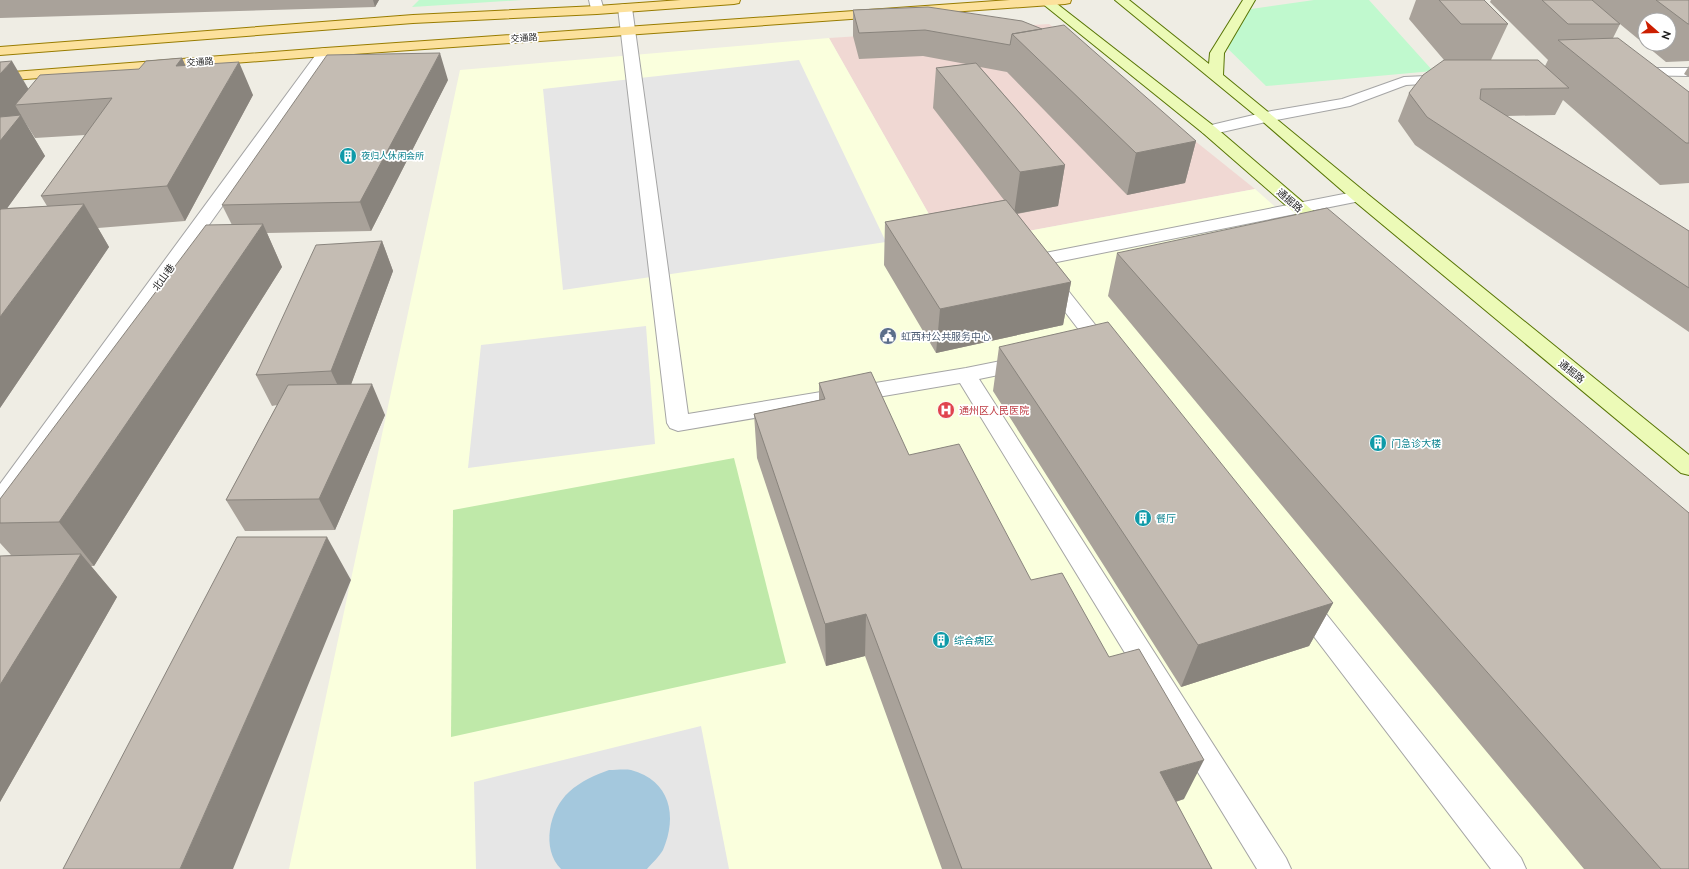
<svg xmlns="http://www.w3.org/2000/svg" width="1689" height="869" font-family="Raleway,'Noto Sans SC',sans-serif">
<rect width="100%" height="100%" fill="#efede4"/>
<path fill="#f0d8d3" d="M1049 24 1255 189 947 246 829 38Z"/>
<path fill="#faffdd" d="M829 38 947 246 1255 189 1689 575V869H289L460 70Z"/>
<path fill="#bfe9a9" d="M734 458 786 663 451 737 453 510Z"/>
<path fill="#c0f9ce" d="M419 0H522L412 7Z
M1314 0H1369L1433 71 1266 86 1221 42 1233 18 1251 9Z"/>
<path fill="#e6e6e6" d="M799 60 886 242 563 290 543 89Z
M646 326 655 444 468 468 481 345Z
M701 726 729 869H476L474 782Z"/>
<path fill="#a4c8dd" d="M609 770C616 770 625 769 631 770 670 780 678 816 663 850 659 857 652 863 647 869H561C541 849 549 810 569 792 581 781 595 775 609 770Z"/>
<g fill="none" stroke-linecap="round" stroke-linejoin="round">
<g stroke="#a5a5a5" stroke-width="2">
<path id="lane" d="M589 0H601L604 10 602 13H592Z
M625 4 630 5 632 8 688 414 966 368 1026 356 1033 358 1036 363 1033 368 979 379 1286 858 1291 869H1257L960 383 678 431 670 428 667 423 618 8 620 5Z
M1359 191 1365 192 1368 196 1365 200 1047 264 1116 351 1113 356 1106 358 1099 356 1026 261 1029 257 1035 255Z
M1302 592 1311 595 1521 858 1526 869H1491L1293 609 1289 602 1293 595Z"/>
</g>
<g stroke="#a5a5a5" stroke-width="2">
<path id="street" d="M325 48 330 49 332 52 330 55 8 507 0 510V484L320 49Z
M1634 68H1689V76L1629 75 1627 72 1629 69Z
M1450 75 1455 76 1457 79 1455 82 1406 85 1350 106 1266 122 1209 135 1203 133 1201 130 1203 127 1266 112 1342 99 1404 77Z"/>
</g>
<g stroke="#587505" stroke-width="2">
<path id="secondary" d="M1038 0H1052L1215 127 1333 228 1336 232 1333 236 1327 237 1321 236 1203 133Z
M1115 0H1129L1209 64 1210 53 1243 0H1255L1224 53 1223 75 1365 192 1689 455V475L1681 473 1353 200 1261 120Z"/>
</g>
<g stroke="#987c00" stroke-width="2">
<path id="primary" d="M681 0H740L739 3 734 4 597 14 413 23 0 55V47L413 15 597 6Z
M1010 0H1071L1070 3 1065 4 325 56 0 81V73L325 48Z"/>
</g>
<use href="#lane" fill="#fff" fill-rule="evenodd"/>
<use href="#street" fill="#fff" fill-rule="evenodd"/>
<use href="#secondary" fill="#ecfab7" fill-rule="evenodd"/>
<use href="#primary" fill="#fce19c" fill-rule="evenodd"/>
</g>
<path fill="#a9a29a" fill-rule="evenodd" d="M0 0H379L375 7 0 18Z
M1416 0H1484L1508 24 1491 60 1545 66 1548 60 1490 2 1491 0H1689V61L1666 62 1620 24 1613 38 1689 92V183L1660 185 1563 100 1555 115 1507 116 1689 231V332L1415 145 1398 121 1409 93 1444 60 1409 19ZM1645 20H1669V44H1645Z
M853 10 1022 21 1196 141 1185 183 1127 195 1007 72 980 67 1065 165 1058 206 1017 214 1071 282 1063 325 936 353 884 265 885 222 1004 200 933 108 936 68 966 64 923 56 859 59 853 36Z
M182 58 185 66 253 95 185 221 98 228 109 247 0 408V62L28 89 139 69ZM21 116 35 138 85 135 41 196 47 206 7 208 45 156Z
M1689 66V77L1684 74Z
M448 80 371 231 267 233 282 267 94 566H91L117 597 0 802V556L11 555 0 543V499L232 225 222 205Z
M382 241 393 271 351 384 385 415 335 530 245 531 226 500 277 405 272 406 256 375Z
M1117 253 1689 869H1584L1108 296Z
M999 347 1333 603 1309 646 1181 687 993 391Z
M819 383 909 455 1031 580 1184 799 1176 802 1212 869H942L865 656 826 666 757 458 754 414 819 400Z"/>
<path fill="#89847d" d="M373 0H379L375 7Z
M440 53 448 80 371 231 360 202Z
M182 58 197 91 176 66Z
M12 61 35 100 15 105 45 156 3 214 0 210V74Z
M239 62 253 95 185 221 167 186Z
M1196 141 1185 183 1127 195 1136 153Z
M1065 165 1058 206 1014 214 1020 172Z
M84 204 109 247 0 408V317Z
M263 224 282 267 94 566 59 522Z
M382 241 393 271 345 401 331 371Z
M1071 282 1063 325 936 353 940 309Z
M372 384 385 415 335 530 319 499Z
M327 537 351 580 233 869H180Z
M81 554 117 597 0 802V685Z
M1333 603 1309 646 1181 687 1198 645Z
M866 614 865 656 826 666 825 624Z
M1204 760 1184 799 1143 811 1160 772Z"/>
<path fill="#c4bcb3" stroke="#89847d" d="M1439 0H1484L1508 24H1461Z
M1542 0H1592L1620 24H1568Z
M1656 0H1689V24H1688Z
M928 7 1022 21 1042 29 1012 34 1010 45 925 30 859 33 853 10Z
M1064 25 1196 141 1136 153 1012 34Z
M1618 38 1689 92V143H1686L1558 40Z
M440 53 360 202 222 205 327 55Z
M182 58 176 66 239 62 167 186 41 196 112 98 15 105 40 75 139 69 146 61Z
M1444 60H1538L1569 88 1481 89 1480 99 1689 231V288L1427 117 1409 93 1423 75Z
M12 61 0 74V62Z
M976 63 1065 165 1020 172 936 68Z
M21 115 0 141V117Z
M1006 200 1071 282 940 309 885 222Z
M84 204 0 317V210L1 209Z
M1327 208 1689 513V869H1661L1117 253Z
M263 224 59 522 0 523V499L206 225Z
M382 241 331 371 256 375 316 245Z
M1108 322 1333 603 1198 645 999 347Z
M871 372 909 455 959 444 1031 580 1062 573 1109 657 1139 649 1204 760 1160 772 1212 869H962L866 614 825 624 754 414 825 399 819 383Z
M372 384 319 499 226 500 288 385Z
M237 537H327L180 869H63Z
M81 554 0 685V556Z"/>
<defs>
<g id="building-disc" transform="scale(0.9)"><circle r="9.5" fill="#0f9aa8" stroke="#fff"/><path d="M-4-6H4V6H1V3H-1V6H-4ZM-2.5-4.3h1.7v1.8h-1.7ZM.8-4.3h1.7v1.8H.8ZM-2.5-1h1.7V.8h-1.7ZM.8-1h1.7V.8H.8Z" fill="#fff"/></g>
<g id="civic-disc" transform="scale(0.9)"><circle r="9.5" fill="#5c6f8a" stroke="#fff"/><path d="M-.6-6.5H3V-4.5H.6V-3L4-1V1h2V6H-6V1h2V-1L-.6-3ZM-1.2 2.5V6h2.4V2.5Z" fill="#fff"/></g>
<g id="hospital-disc" transform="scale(0.9)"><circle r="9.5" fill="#e0444e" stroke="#fff"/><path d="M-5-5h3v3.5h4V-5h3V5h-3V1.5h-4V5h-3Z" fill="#fff"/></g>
</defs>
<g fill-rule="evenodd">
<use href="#building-disc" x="348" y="156"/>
<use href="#civic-disc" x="888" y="336"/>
<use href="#hospital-disc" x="946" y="410"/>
<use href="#building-disc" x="1378" y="443"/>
<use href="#building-disc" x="1143" y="518"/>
<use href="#building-disc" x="941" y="640"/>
</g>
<g text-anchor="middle" stroke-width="3.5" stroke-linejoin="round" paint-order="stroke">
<g font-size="9" fill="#1e1e1e" stroke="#fff">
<text transform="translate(524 38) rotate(-4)" y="3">交通路</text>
<text transform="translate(200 62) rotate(-4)" y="3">交通路</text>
</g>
<g font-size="9" fill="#0d838f" stroke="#fff" text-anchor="start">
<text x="361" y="159">夜归人休闲会所</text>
</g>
<g font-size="10" fill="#1e1e1e" stroke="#fff">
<text transform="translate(1290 200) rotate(41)" y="4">通掘路</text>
<text transform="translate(163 277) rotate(-54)" y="4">北山巷</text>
<text transform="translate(1572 371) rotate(39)" y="4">通掘路</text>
</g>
<g font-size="10" fill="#4e5e75" stroke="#fff" text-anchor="start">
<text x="901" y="340">虹西村公共服务中心</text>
</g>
<g font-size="10" fill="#be3a42" stroke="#fff" text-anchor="start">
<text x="959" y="414">通州区人民医院</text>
</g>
<g font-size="10" fill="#0d838f" stroke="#fff" text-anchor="start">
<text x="1391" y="447">门急诊大楼</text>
<text x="1156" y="522">餐厅</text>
<text x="954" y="644">综合病区</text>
</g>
</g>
<g transform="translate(1657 32) rotate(110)"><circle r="19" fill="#ffffff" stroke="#a5a5a5"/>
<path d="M0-3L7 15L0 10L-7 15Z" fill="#cc1e00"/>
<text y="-6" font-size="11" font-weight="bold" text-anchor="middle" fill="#1e1e1e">N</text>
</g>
</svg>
